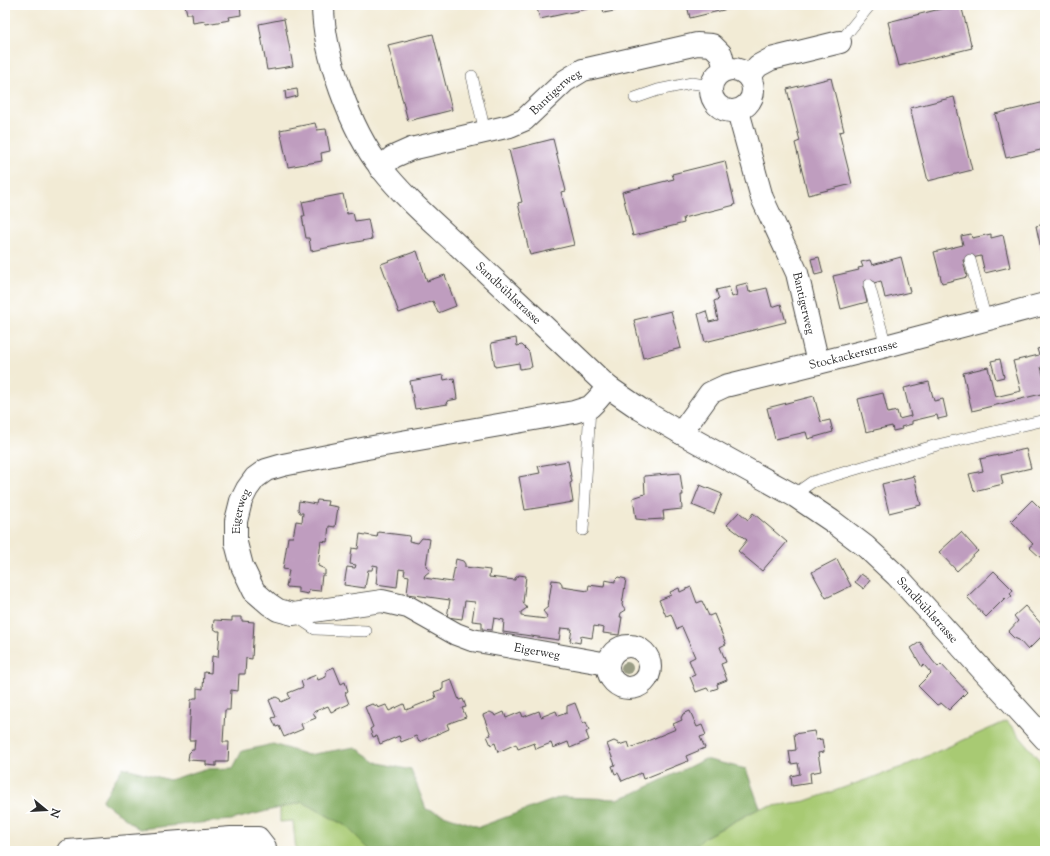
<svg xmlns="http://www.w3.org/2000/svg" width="1050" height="856" font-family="'Sorts Mill Goudy',serif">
<rect width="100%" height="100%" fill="#fff"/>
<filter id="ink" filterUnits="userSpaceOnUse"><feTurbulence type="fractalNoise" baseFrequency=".025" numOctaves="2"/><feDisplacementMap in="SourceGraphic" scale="8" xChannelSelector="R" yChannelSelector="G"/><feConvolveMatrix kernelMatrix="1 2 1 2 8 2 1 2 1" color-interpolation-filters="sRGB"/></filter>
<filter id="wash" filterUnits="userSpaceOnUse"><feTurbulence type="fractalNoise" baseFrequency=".012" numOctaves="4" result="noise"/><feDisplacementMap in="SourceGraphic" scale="16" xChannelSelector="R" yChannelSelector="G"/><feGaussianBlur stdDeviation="0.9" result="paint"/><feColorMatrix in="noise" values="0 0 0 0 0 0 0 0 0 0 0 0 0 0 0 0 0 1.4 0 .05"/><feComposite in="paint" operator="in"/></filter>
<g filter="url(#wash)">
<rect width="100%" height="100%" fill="#f2ebd5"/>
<path fill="#a8ca73" stroke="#6a7a4f" d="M1007 721 1045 767V851H691L705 837 760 808 806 801 902 767Z
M303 802 346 826 371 851H296L293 821 280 822V808Z"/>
<path fill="#86ae65" stroke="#586c48" d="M273 744 308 755 355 747 379 763 411 770 426 809 479 827 561 797 617 799 637 792 705 759 746 769 760 808 705 837 691 851H371L346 826 303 802 231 820 139 829 102 801 123 767 169 780 205 769 233 768 242 751Z"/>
<g id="blocks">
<path fill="#bf9dbf" d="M185 5H240L241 15 229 17 230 20 206 24 205 21 193 23 192 14H187Z
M536 5H600V6L540 19Z
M602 5H639V6L604 13Z
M687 5H740V6L690 18Z
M956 5H961L972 48 899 66 888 22Z
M284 19 293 66 267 70 259 24Z
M433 34 452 110 408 121 388 45Z
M831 78 844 131 839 132 852 184 808 195 795 143 800 141 787 89Z
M297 89 298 96 286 99 285 91Z
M954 97 972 170 928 181 910 108Z
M1045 102V149L1006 158 995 114Z
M315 123 317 130 326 129 330 151 321 153 322 161 288 167 280 130Z
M553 139 566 191 561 192 574 245 530 255 518 203 522 202 509 150Z
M725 161 735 205 683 218 684 223 633 236 622 192 674 179 672 174Z
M343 194 347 214 353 213 355 221 368 219 372 239 311 251 309 238H306L302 216H305L302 202Z
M1045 224V258H1043L1036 226Z
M971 234 972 238 991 234V238L1003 235 1010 267 985 273 981 256 963 260 967 277 942 283 934 252 963 245 961 236Z
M417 251 427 281 445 275 456 306 438 313 433 301 399 313 381 264Z
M819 257 823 273 815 275 811 259Z
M901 257 910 292 885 298 881 281 863 286 867 302 841 309 833 276 859 270 858 268 863 267 861 262 870 260 872 265Z
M747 283 749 292 767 288 772 307 781 304 786 322 705 342 698 314 706 311 709 322 718 320 714 301 719 299 716 290 729 287 732 297 737 295 735 286Z
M671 311 681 348 643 358 634 320Z
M516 338 517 346 522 345 529 352 532 367 520 369 519 363 495 367 491 343Z
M1045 347V366L1041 367 1045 382V393L972 411 963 373 988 367 995 397 1021 391 1013 361 1039 355 1037 349Z
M1000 359 1004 377 996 379 991 361Z
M443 375 444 380 454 378 457 399 447 401 448 404 415 409 410 381Z
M929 382 934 401 943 399 947 417 938 419 937 415 912 421V424L901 427 902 429 893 431 892 426 866 432 858 399 883 393 888 413 897 411 899 419 911 416 904 388Z
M814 396 821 422 830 420 833 432 808 439 806 432 775 439 767 408Z
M1026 449 1031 468 1001 475 1003 484 974 491 969 474 983 471 980 459Z
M568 461 572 482 570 483 573 502 525 510 519 477 540 473 538 466Z
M680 473 683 495H681L682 509 663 511 664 519 646 520 636 519 633 498 645 494 644 476Z
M914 476 921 505 889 513 882 484Z
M700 485 722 494 714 514 692 505Z
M317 500 328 501 327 505 338 507 335 527 329 526 327 542 321 541 318 566 325 569V575H322L320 591 309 590 308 594 298 592V588L286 587 289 570 283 569 288 537H293L296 521 302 522 303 513H300L298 509 299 501 316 504Z
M1032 500 1045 513V533L1044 534 1045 535V554L1041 558 1029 547 1033 544 1011 521Z
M739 512 748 520 753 513 787 542 762 571 738 551 747 540 727 525Z
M378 532 410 536 409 541 418 543 422 538 430 539 426 566 430 571 425 575 424 578 452 582 456 559 463 561 465 564V567L490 570 489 577 515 580V578L519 575 526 576 523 603 527 608 521 612V616L546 619 547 616 543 611 548 607 552 580 560 581 562 584V587L588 591 589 585 604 587 605 580 615 582V580L618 577 626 579 622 605 626 610 621 613 620 617H622L619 635 603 633 604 628 594 626 592 638 581 636 580 643 570 641 572 629 561 628 559 640 503 632 504 620 494 618 492 630 482 629V622L472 621 475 602 465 601 462 619 447 617 450 600 407 594 409 576 404 575 405 570 399 569 397 587 376 584 378 566 373 565 372 570H368L365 588 344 585 347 567 355 568 356 565 350 564 352 548 358 549 360 534 377 537Z
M961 532 978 551 957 571 939 552Z
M837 559 851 586 826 598 812 572Z
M994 571 1013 590 1010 594 1012 596 1007 600 1005 598 986 617 967 597Z
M861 574 870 580 864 589 855 582Z
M691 587 697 603 702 601 709 616 714 614 726 644 720 647 726 662 721 664 727 680 717 684 718 688 709 691 707 688 696 692 690 677 695 675 689 660 695 657 682 627 677 629 671 614 666 616 659 600 671 595 670 592 679 588 680 592Z
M1025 606 1045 628V633L1028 650 1019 640 1014 638 1008 632 1018 621 1014 616Z
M232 617H242V621L254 622 252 659 246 658 245 674H239L238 691 231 690 230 710H225L223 742H229L228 762H216V766L206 765V761L188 760 189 753 192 750H194L195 740H189L191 700 194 698H197V688L203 689 204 672 211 673 212 656 218 657 220 631H217L213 628 214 620 232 621Z
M920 642 932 660 938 667 941 664 967 692 949 710 941 703 937 705 918 686 931 673 924 665 922 667 911 648Z
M334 667 341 684 345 682 348 691 345 693 349 704 331 712 328 706 313 712 316 718 301 724 303 729 284 737 279 726 276 727 272 718 276 717 269 700 276 697 280 699 281 702 290 698 288 693 303 687 301 681 316 675 318 680 326 677V674L327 670Z
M451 679 459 700 463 699 466 707 462 708 466 717 447 724 449 729 419 742 416 736 401 742 399 736 380 744 377 736 373 737 370 729 373 727 365 707 372 704 377 706 378 708 386 705 389 711 404 704 406 710 436 698 434 692 443 689V682Z
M575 703 583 724 586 722 589 730 586 732 589 740 570 748 568 742 553 748 551 743 536 749 534 743 518 749 516 744 498 752 495 743 491 745 487 736 491 735 483 715 490 712 494 714 495 716 504 712 506 718 521 712 523 717 539 711 541 717 556 711 558 716 567 713V706Z
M690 711 697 727 702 725 706 735 700 737 705 748 686 756 688 761 643 779 641 773 622 781 618 773 615 774 612 766 615 765 607 744 614 741 618 743 619 745 628 742 630 748 645 742 676 729 673 724 682 720 681 718 683 714Z
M814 731 816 740 822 739 824 752 818 753 821 771 810 773 811 783 792 786 791 776 800 774 798 763 791 764 789 751 796 750 794 734Z"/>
</g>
</g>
<g filter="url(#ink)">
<use href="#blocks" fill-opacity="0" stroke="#494844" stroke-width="1"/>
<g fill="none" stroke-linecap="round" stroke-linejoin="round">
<g stroke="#494844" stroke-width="12">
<path id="lane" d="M840 42 870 5
M472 76 485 132
M635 98 658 90 692 83 711 86
M970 260 986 320
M869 285 886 346
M795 496 802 489 812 482 937 445 1045 420
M583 530 590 407
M294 615 315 629 366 631"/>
</g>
<g stroke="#494844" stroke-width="24">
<g id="street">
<path id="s1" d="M323 5C323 53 351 131 381 168 406 200 438 226 467 254 514 298 561 342 608 387L640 409 681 433 795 496 832 521 865 546 897 576 1045 739"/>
<circle cx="732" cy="90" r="21"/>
<path d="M749 77 758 66 771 59 840 42"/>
<path id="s2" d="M738 111 762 198 797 273 818 363"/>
<path id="s3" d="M380 168 393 157 411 149 510 126 524 120 565 81 583 70 697 44 712 45 721 54 725 70"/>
<path id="s4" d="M681 433 710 393 725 386 886 346 1045 304"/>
<circle cx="629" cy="667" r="21"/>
<path id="s5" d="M608 664 472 640 456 634 408 607 382 601 293 614 278 610 269 604 254 591 242 566 236 543V521L241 501 247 489 255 478 266 470 283 465 367 448 574 412 590 407 597 400 608 387"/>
<path d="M68 851 231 838H258L265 847V851"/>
</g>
</g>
<use href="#lane" stroke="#fff" stroke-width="11"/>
<use href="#street" stroke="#fff" stroke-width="22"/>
</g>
<circle fill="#999c84" cx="627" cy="668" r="6"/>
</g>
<g text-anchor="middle" stroke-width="3" stroke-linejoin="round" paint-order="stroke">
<g font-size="12" fill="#2b2b2b" stroke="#fff">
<text dy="4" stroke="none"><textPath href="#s3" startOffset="196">Bantigerweg</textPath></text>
<text dy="4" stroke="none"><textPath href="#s1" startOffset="354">Sandbühlstrasse</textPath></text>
<text dy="4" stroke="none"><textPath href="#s2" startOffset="204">Bantigerweg</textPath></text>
<text dy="4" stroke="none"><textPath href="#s4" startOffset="198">Stockackerstrasse</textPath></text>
<text dy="4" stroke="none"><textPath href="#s5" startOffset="457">Eigerweg</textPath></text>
<text dy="4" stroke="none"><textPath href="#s1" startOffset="883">Sandbühlstrasse</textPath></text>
<text transform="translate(537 651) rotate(10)" y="4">Eigerweg</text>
</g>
</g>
<rect width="1050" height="856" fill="none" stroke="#fff" stroke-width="20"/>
<g transform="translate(46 810) rotate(108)" stroke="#ffffff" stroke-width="3" paint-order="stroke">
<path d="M0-3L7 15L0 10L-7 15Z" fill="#2b2b2b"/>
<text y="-6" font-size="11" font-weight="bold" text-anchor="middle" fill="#2b2b2b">N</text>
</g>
</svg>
